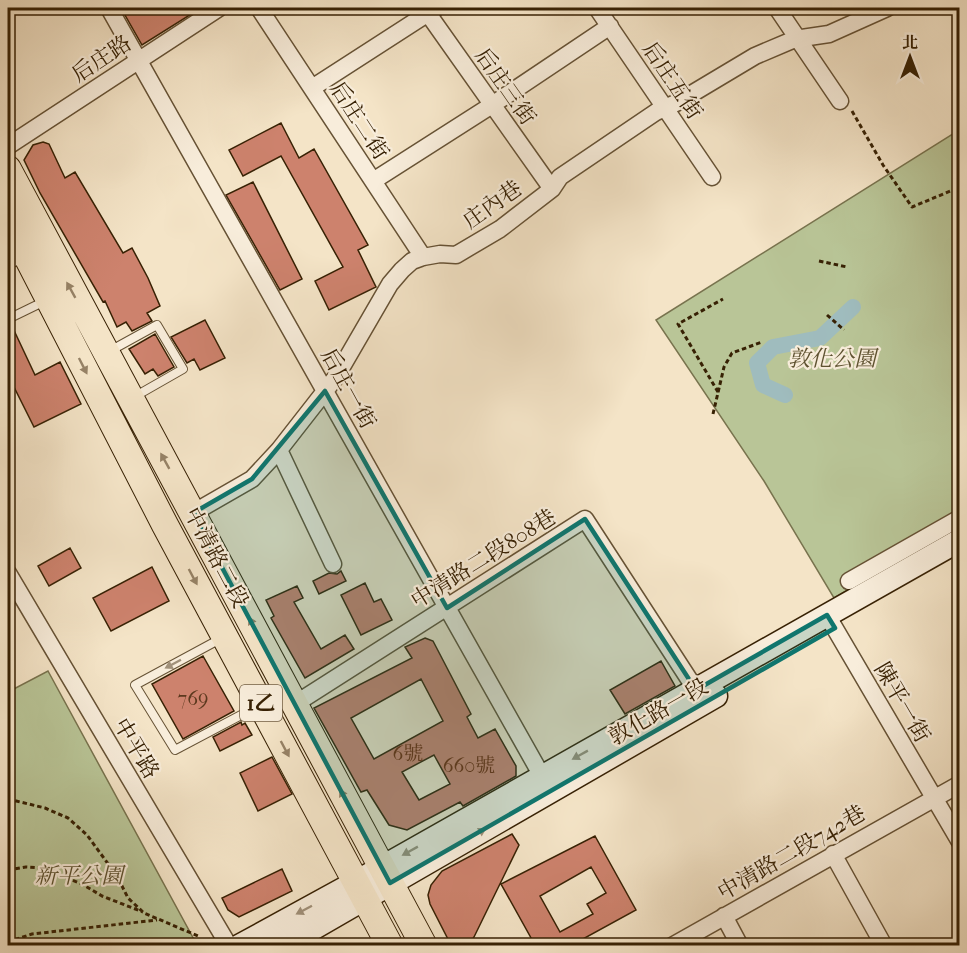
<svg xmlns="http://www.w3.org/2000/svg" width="967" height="953" font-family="'IM FELL French Canon','Noto Serif TC',serif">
<rect width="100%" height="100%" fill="#f4e4c7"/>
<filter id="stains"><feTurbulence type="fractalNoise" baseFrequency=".00333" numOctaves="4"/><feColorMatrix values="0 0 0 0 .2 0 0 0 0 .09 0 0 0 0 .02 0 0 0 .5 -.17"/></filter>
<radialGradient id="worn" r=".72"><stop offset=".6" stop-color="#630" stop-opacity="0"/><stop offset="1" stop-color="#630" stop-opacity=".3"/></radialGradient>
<path fill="#b9c597" stroke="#78734e" stroke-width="1.5" d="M959 130V525L834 598 764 481 656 320Z
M48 671 197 945H8V692Z"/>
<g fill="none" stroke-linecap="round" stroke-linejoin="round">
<path stroke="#9fbcbe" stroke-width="16" d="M785 395 763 385 757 363 773 347 820 338 853 307"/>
</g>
<path fill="#cd826d" stroke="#372104" stroke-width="1.5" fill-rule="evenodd" d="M121 8H201L142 45Z
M281 123 299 158 314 149 368 245 358 250 376 287 329 310 315 281 343 267 281 156 243 176 229 150Z
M43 142 49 144 65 178 75 172 123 253 132 248 148 278 160 306 147 313 152 321 132 331 126 322 117 327 105 301 103 302 40 193 24 160 33 145Z
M253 182 302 279 280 290 226 195Z
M205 320 225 358 200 370 194 359 187 363 171 337Z
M11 324 35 375 60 362 81 404 34 427 8 375V325Z
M155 334 174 367 158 376 153 369 145 374 129 349Z
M70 548 81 568 49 586 38 566Z
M152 567 169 601 111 631 93 598Z
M341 571 346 581 319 594 313 581 329 573 337 574Z
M365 583 374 602 381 599 392 620 361 635 341 595Z
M297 586 303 598 294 602 321 649 345 635 354 649 305 678 271 618 274 616 266 600Z
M425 638 433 641 471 714 467 717 478 738 495 729 516 766V776L463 806 460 802 407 830 389 825 367 790 361 792 314 708 412 658 405 647ZM421 679 443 721 374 759 351 718ZM434 755 450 784 419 800 402 772Z
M203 656 234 711 183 739 152 684Z
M661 661 675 686 625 714 610 690Z
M241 722 242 725 245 723 252 735 220 751 213 737Z
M272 757 292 794 258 811 240 773Z
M512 834 519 845 474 937 469 945H451L430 904 428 895 431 885 442 871Z
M595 836 636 910 572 945H535L501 884ZM591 867 606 893 587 904 593 914 560 932 540 896Z
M282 869 292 891 239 917 228 910 222 898Z"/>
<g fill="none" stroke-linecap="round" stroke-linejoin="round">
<g stroke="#665235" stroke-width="10">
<path id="lane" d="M8 265 23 258
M8 319 45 301
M108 352 157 325 183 369 134 397
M222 638 135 685 175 750 260 705"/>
</g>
<g stroke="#665235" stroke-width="19">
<path id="street" d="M109 8 547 785
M259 8 423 257
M424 8 552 189
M597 8 712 177
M777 8 840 101
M312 88 436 8
M8 146 219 8
M373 181 492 105 610 26
M279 450 333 564
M193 513 252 479 279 450 336 377 390 284 402 270 412 261 423 257 440 254 456 255 500 229 552 189 560 177 656 112 678 102 755 56 795 39 829 34 887 8
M8 573 229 946
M849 581 960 518
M827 615 960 842
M295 704 585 519 696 690
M833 854 884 946
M724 916 740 946
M672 946 960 784"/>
</g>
<g stroke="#372104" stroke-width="25">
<path id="secondary" d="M239 946 356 882 960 540
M283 946 716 696"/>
</g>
<g stroke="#372104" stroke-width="28">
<path id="primary" d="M8 169 424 946
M8 220 165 525 390 946"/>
</g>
<path stroke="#372104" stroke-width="3" stroke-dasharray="4.5 3" stroke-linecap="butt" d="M852 111 883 165 912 207 960 187
M819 261 847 267
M827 315 844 330
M718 392 678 324 723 299
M713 414 724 367 732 353 762 342
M8 799 45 808 68 818 87 835 117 876 128 898 144 913 198 936
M8 870 26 867 41 868 82 884 102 896 143 912
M8 942 32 934 157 920"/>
<use href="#lane" stroke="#f8eddb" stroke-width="8"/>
<use href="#street" stroke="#f8eddb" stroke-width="16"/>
<use href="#secondary" stroke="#f8eddb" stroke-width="22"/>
<use href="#primary" stroke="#f4e4c7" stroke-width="26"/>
</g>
<defs><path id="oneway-solid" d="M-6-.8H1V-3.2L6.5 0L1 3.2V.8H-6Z" transform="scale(1.5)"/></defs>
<g fill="#968266">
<use href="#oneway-solid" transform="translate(71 290) rotate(-119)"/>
<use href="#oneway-solid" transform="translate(83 366) rotate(63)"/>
<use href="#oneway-solid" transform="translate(165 461) rotate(-119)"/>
<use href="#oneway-solid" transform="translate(193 577) rotate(62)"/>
<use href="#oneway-solid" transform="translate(253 625) rotate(-118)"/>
<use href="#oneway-solid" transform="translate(285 749) rotate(62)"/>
<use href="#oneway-solid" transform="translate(344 797) rotate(-118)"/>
</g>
<g fill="#a1917a">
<use href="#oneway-solid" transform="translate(173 664) rotate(152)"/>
<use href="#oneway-solid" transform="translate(580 755) rotate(151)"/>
<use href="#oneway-solid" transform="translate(478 833) rotate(-30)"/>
<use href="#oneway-solid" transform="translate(410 851) rotate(151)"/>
<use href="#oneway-solid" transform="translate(304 910) rotate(152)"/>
</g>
<path fill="#0f766e" fill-opacity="0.2" stroke="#0f766e" stroke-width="4.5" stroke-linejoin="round" d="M325 391 447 608 585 519 696 690 827 615 835 628 390 883 193 513 252 479Z"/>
<g text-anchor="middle" stroke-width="4.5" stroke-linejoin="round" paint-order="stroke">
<g font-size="20" fill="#5c391e">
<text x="193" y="705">769</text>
<text x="408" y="760">6號</text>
<text x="469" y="772">660號</text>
</g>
<rect fill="#f8eddb" stroke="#715e44" stroke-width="1.5" x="240" y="685" width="42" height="36" rx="4.5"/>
<g font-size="21" font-weight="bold" fill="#372104">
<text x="261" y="710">1乙</text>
</g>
<g font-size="22" fill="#372104" stroke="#f8eddb">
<text transform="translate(101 58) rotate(-33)" y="8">后庄路</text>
<text transform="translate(673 80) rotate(56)" y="8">后庄五街</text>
<text transform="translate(506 86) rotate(55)" y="8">后庄三街</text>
<text transform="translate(360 120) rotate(57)" y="8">后庄二街</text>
<text transform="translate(492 204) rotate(-35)" y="8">庄內巷</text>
<text transform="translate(349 388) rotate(61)" y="8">后庄一街</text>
<text transform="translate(217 557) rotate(62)" y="8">中清路二段</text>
<text transform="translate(483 558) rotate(-32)" y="8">中清路二段808巷</text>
<text transform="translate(903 702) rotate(60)" y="8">陳平一街</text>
<text transform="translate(658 711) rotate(-30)" y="8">敦化路一段</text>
<text transform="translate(137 748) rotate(59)" y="8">中平路</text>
<text transform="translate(791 852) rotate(-30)" y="8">中清路二段742巷</text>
</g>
<g font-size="22" font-style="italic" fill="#5e5230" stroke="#f8eddb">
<text x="832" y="366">敦化公園</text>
<text x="79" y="883">新平公園</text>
</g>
</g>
<rect width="967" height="953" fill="none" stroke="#f4e4c7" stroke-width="30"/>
<rect x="9" y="9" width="949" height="935" fill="none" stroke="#372104" stroke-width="3"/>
<rect x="15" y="15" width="937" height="923" fill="none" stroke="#372104" stroke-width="1.5"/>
<g transform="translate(910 57)" stroke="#f8eddb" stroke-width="4.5" paint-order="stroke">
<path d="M0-4.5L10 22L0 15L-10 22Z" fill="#372104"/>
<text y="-9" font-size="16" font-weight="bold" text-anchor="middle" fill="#372104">北</text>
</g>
<rect width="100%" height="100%" filter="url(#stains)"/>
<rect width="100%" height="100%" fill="url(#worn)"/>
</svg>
